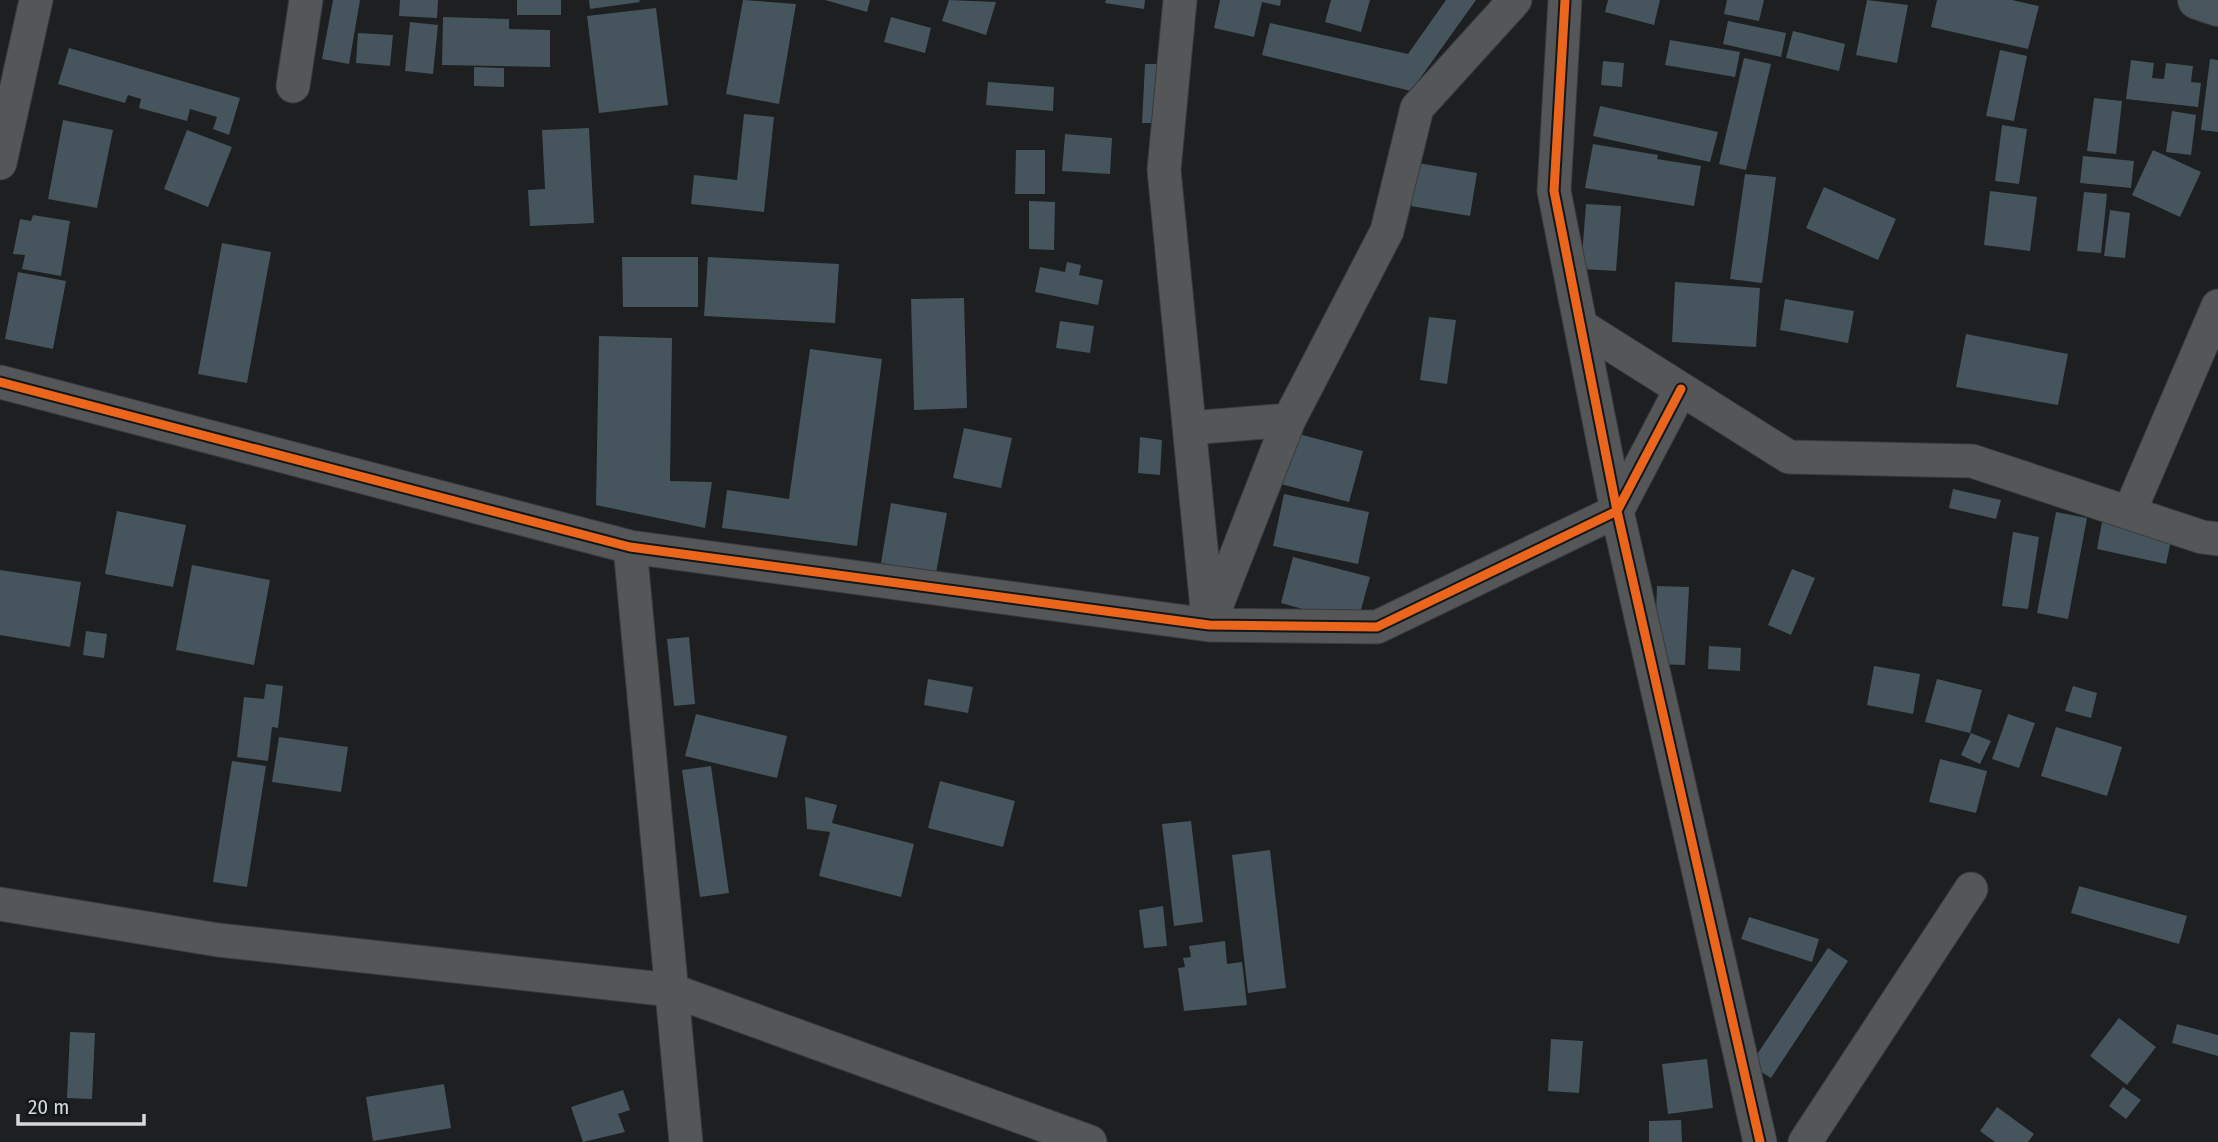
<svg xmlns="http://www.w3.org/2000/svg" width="2218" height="1142" font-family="'Fira Sans Condensed',sans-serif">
<rect width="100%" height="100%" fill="#1d1f21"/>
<path fill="#45545d" d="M333 0H360L349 64 322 59Z
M400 0H438L437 18 399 16Z
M517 0H561V15H517Z
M589 0H639L640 2 590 9Z
M743 0 796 4 779 104 726 94Z
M825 0H870L867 12Z
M949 0 996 2 986 35 942 21Z
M1106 0H1145L1144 9 1105 3Z
M1220 0H1281L1280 6 1262 2 1254 37 1214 28Z
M1331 0H1370L1361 32 1325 22Z
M1446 0H1476L1411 91 1262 55 1270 23 1408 54Z
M1608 0H1660L1654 25 1605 12Z
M1727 0H1764L1759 21 1724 14Z
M1867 0 1908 5 1897 63 1856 55Z
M1937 0H2012L2039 6 2028 49 1931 27Z
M656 8 668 105 599 113 587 16Z
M443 17 509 19V29L550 30V67L442 65Z
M891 17 931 28 925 53 884 42Z
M1728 21 1786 33 1781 57 1723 44Z
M410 22 438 25 433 74 405 71Z
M1793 31 1845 44 1839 71 1786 58Z
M358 33 393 35 390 66 356 63Z
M1670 40 1740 52 1735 77 1665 65Z
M69 48 240 98 229 135 213 129 217 117 190 109 187 121 139 108 141 99 128 95 125 103 58 84Z
M2000 50 2027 56 2014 121 1986 116Z
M1744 58 1771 64 1746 170 1719 164Z
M2210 59 2218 60V132L2201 130Z
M2131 60 2154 63 2152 78 2164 79 2166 63 2193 66 2191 82 2201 83 2198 107 2126 99Z
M1603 61 1624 63 1622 87 1601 85Z
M1145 64H1164L1162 123H1142Z
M474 67 504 68V87L474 86Z
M988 82 1054 87 1053 111 986 105Z
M2094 98 2122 101 2116 154 2087 151Z
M1600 106 1718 132 1710 162 1593 136Z
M2172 111 2196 115 2191 155 2166 152Z
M744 114 774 117 764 212 691 204 694 175 737 180Z
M63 120 113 130 97 208 48 199Z
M2002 125 2027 129 2019 184 1995 181Z
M589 128 594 223 530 226 528 190 545 189 542 130Z
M187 130 232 147 208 207 164 189Z
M1065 134 1112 138 1110 174 1062 171Z
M1593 144 1658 155 1657 159 1701 166 1694 206 1585 188Z
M1016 150H1045V194H1015Z
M2153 150 2201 172 2180 217 2132 195Z
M2083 156 2134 161 2131 188 2080 183Z
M1418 163 1477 173 1470 216 1411 206Z
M1745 174 1776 177 1762 283 1730 279Z
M1824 187 1896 219 1878 260 1806 228Z
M1990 191 2037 197 2030 251 1984 245Z
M2084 192 2107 194 2101 253 2077 251Z
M1029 201 1055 202 1054 250 1029 249Z
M1586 204 1621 206 1616 271 1581 269Z
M2110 210 2130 213 2125 258 2104 256Z
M33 215 70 221 61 276 22 269 25 255 13 254 20 219 31 221Z
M222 243 271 252 247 383 198 374Z
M622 257H698V307H623Z
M708 257 839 264 835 323 704 316Z
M1067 262 1081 265 1079 275 1103 280 1098 305 1035 292 1040 267 1065 272Z
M18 272 66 281 53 349 5 339Z
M1675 282 1760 288 1756 347 1672 342Z
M964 298 967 408 914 410 911 299Z
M1785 299 1854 311 1848 343 1780 330Z
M1429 317 1456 320 1447 384 1420 380Z
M1060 321 1094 326 1090 353 1056 348Z
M1966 334 2068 354 2058 405 1956 387Z
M599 336 672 338 670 481 712 482 705 528 596 505Z
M810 349 882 359 857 546 722 528 727 490 789 499Z
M964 428 1012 438 1001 488 953 478Z
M1291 432 1363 451 1349 502 1277 483Z
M1140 437 1162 440 1160 475 1138 473Z
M1953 489 2001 500 1996 519 1949 508Z
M1284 494 1369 512 1358 564 1273 546Z
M891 503 947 513 936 573 881 563Z
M117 511 186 525 173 587 105 574Z
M2056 512 2087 518 2068 619 2037 613Z
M2102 522 2172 536 2166 564 2097 549Z
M2013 532 2039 537 2028 609 2002 606Z
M1293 557 1370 577 1357 624 1281 603Z
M192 565 270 580 254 665 176 650Z
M1792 569 1815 578 1791 635 1768 625Z
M0 570 81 582 70 647 0 635Z
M1657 586 1689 587 1685 665 1654 664Z
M86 631 107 634 104 658 83 655Z
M689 637 695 704 674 706 667 639Z
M1709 646 1741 648 1740 671 1708 669Z
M1874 666 1920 674 1913 714 1867 705Z
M928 679 973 687 968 713 924 705Z
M1937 679 1982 690 1970 733 1925 722Z
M266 684 283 686 278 728 272 727 268 761 237 757 244 697 264 699Z
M2073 686 2097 693 2091 718 2065 711Z
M696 714 787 736 777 778 685 756Z
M2008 714 2035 723 2019 768 1992 759Z
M2056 727 2122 747 2107 796 2041 776Z
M1971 733 1991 741 1980 764 1961 755Z
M279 737 348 747 341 792 272 782Z
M1940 759 1987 771 1976 813 1929 802Z
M232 761 266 766 247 887 213 882Z
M711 766 729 893 700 897 682 770Z
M940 781 1015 801 1003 847 928 828Z
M805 797 837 805 832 823 914 844 901 897 819 876 830 832 807 829Z
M1191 821 1203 922 1174 926 1162 824Z
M1270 850 1286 988 1248 993 1232 855Z
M2079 886 2187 916 2179 944 2071 913Z
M1163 906 1167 946 1144 948 1139 910Z
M1749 917 1819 939 1812 962 1741 939Z
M1225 941 1227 964 1242 962 1247 1005 1184 1011 1178 968 1185 967 1183 958 1191 957 1189 946Z
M1828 948 1848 961 1771 1078 1750 1065Z
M2119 1018 2156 1047 2127 1085 2090 1056Z
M2177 1024 2218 1035V1056L2172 1043Z
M70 1032 95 1033 92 1099 67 1098Z
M1551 1039 1583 1041 1579 1093 1548 1091Z
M1707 1059 1713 1108 1668 1114 1662 1064Z
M444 1084 451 1128 373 1141 366 1097Z
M2123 1087 2141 1100 2126 1119 2109 1106Z
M623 1090 630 1110 618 1114 625 1132 583 1142 571 1107Z
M1997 1107 2034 1134 2028 1142H1995L1980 1131Z
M1681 1120 1682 1142H1649V1121Z"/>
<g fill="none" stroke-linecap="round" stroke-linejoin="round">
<g stroke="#383b3d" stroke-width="35">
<path id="minor" d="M1180 0 1164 170 1208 619
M1565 0 1554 191 1617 511 1760 1142
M293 86 306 0
M0 163 36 0
M1581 326 1789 457 1972 461 2202 537 2218 539
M0 382 630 547 1209 625 1377 627 1617 511 1681 389
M1190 428 1289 420
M2129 513 2218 306
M630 547 686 1142
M1209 625 1289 420 1387 231 1417 108 1515 0
M0 904 218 940 671 990 1090 1142
M1805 1142 1971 889"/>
</g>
<g stroke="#383b3d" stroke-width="40">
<path id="primary" d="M2197 0 2218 7"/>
</g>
<use href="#minor" stroke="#545657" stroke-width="33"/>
<use href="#primary" stroke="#49555c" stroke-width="38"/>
<g stroke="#12171a" stroke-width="13">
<path id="cycleway" d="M1565 0 1554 191 1617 511 1760 1142
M0 382 630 547 1209 625 1377 627 1617 511 1681 389"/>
</g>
<use href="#cycleway" stroke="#eb651d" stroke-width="9"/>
</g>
<path d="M18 1114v10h126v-10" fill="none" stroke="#d6d9db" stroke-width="3.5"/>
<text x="28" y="1114" font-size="21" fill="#d6d9db" stroke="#12171a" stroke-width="5" paint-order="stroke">20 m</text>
</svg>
